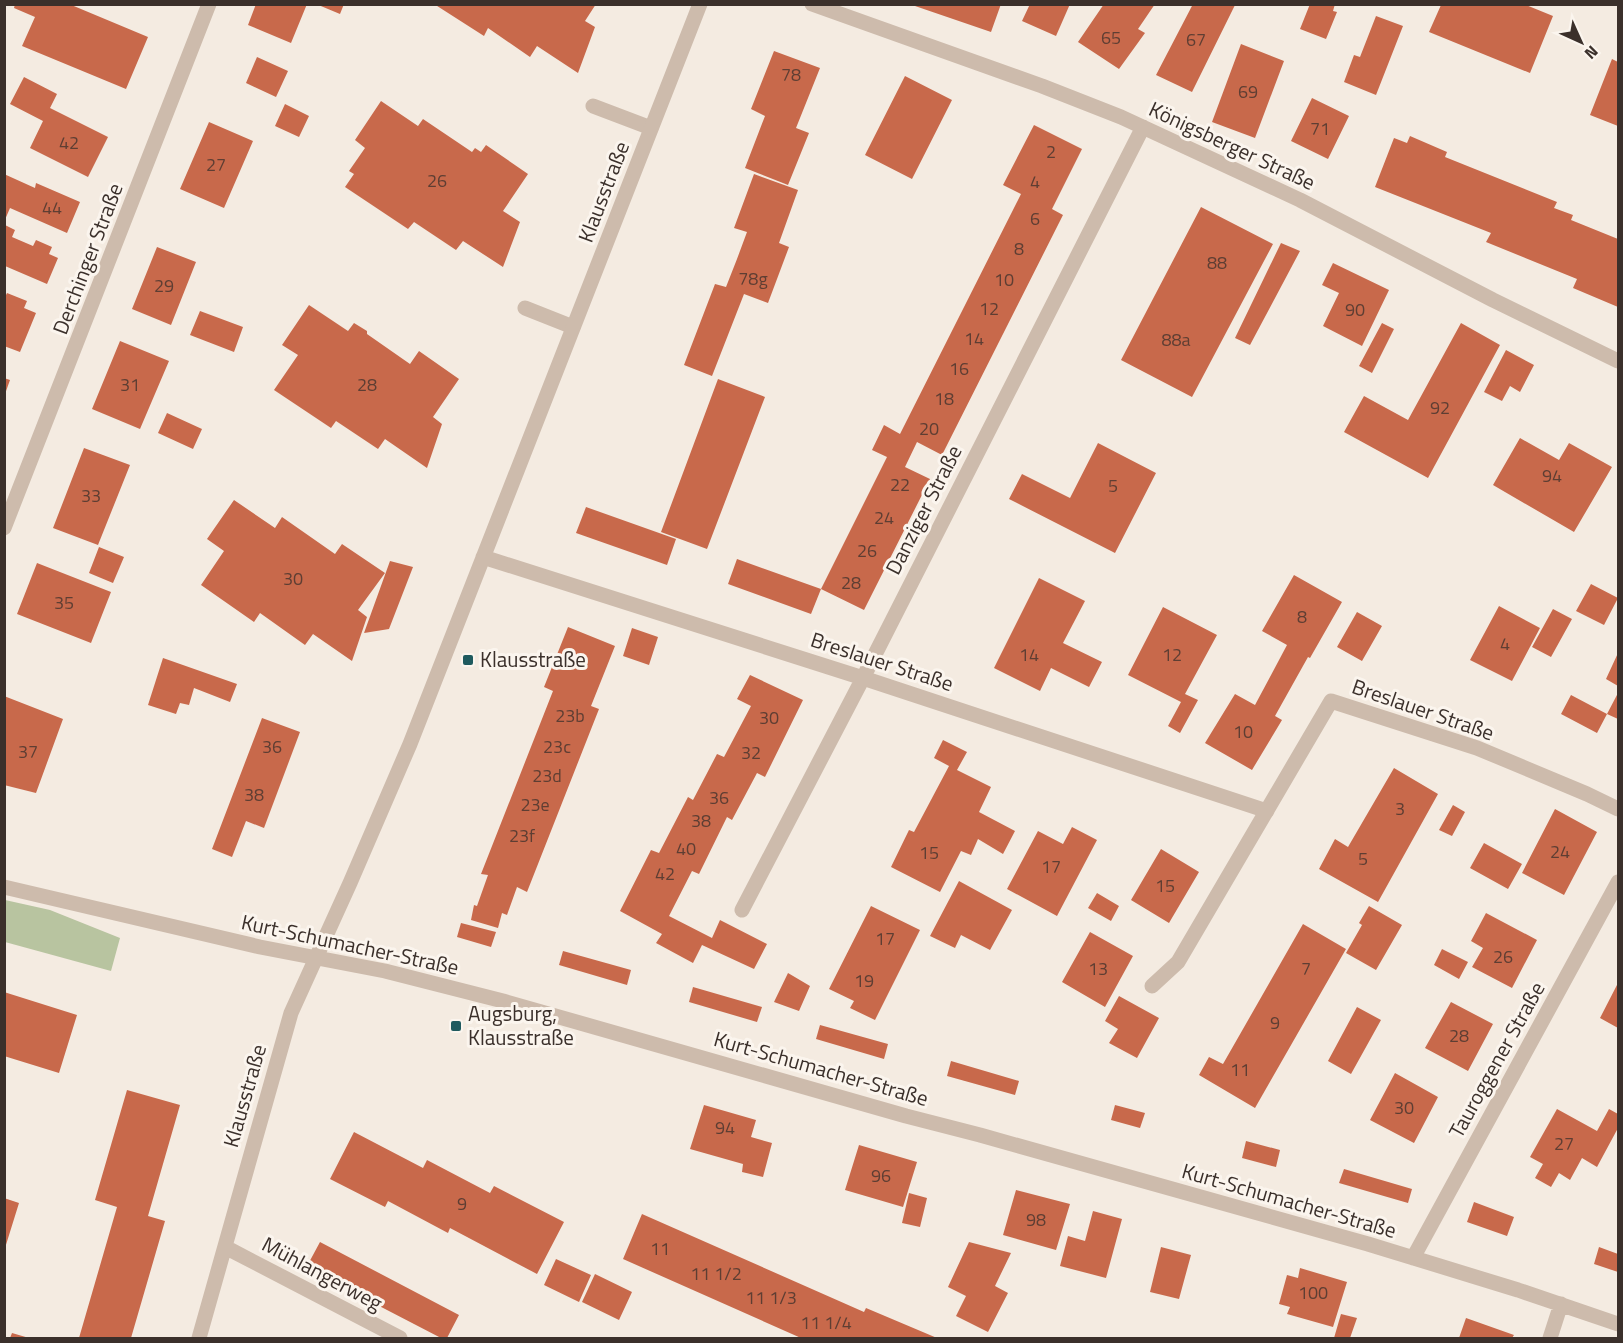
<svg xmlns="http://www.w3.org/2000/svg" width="1623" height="1343" font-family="'Titillium Web',sans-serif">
<rect width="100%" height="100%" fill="#f4ebe1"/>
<path fill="#b8c4a0" d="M5 900 50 910 120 938 111 971 5 942Z"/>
<path fill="#c8694b" d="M15 4H69L148 37 126 89 22 46 35 17 14 8Z
M256 4H307L291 43 248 25Z
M316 4H344L340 14Z
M434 4H596L585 21 595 27 578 73 537 46 530 57 488 28 484 36Z
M916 4H1001L991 32 915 6Z
M1030 4H1070L1056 36 1022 21Z
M1104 4H1155L1138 29 1145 33 1119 69 1078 42Z
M1193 4 1235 5 1192 92 1156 75Z
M1310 4H1335L1333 11 1337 12 1326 39 1300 29Z
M1441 5H1526L1553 16 1530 73 1429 32Z
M1376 16 1403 26 1376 95 1344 82 1354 55 1360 57Z
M1241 44 1284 61 1255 138 1212 122Z
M774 51 820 68 796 128 809 133 788 185 745 168 765 116 751 109Z
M257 57 288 71 276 97 246 83Z
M1612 59 1618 62V126L1590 115Z
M905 76 952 100 912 179 865 155Z
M24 77 57 94 50 108 108 137 88 177 30 148 43 121 10 104Z
M1312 98 1349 116 1328 159 1291 141Z
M381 101 418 126 423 119 472 152 475 148 481 152 486 145 528 174 503 211 520 222 503 267 463 241 456 250 414 222 408 229 345 187 354 174 349 171 365 148 355 140Z
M285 104 309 116 299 137 275 126Z
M209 122 253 141 224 208 180 189Z
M1034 125 1082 149 1052 209 1063 215 942 455 917 442 905 467 930 479 864 610 821 589 887 457 872 450 884 425 900 434 1021 194 1003 185Z
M1410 136 1447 152 1445 157 1557 202 1554 208 1573 215 1571 220 1618 239V307L1573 288 1577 279 1486 242 1491 233 1375 187 1394 138 1407 143Z
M4 174 35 188 36 183 80 202 67 233 10 208 4 222Z
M754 174 798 190 779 243 789 247 768 303 744 294 712 376 684 365 715 284 726 287 737 259 747 232 734 228Z
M1201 207 1273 244 1192 397 1121 360Z
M5 225 15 230 12 237 33 246 36 240 52 247 49 254 58 258 47 284 5 266Z
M1281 243 1300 251 1250 345 1235 338Z
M157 247 196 262 171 325 132 309Z
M1333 263 1389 290 1362 346 1323 326 1339 293 1322 285Z
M7 293 27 301 24 308 36 313 20 352 4 346V299Z
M309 305 348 331 354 323 367 331V334L410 364 419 351 459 379 433 417 442 424 427 468 385 439 378 449 336 421 331 428 274 390 298 355 282 345Z
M200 311 243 327 234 352 190 335Z
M1382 323 1394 329 1372 373 1359 366Z
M1461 323 1500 345 1428 478 1344 432 1364 396 1408 420Z
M120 341 169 361 140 429 92 409Z
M1506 350 1534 365 1520 392 1510 386 1502 401 1484 392Z
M4 378 10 380 5 394H4Z
M718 379 765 397 707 549 661 532Z
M167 413 202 429 193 449 158 433Z
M1520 438 1559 460 1569 443 1612 467 1574 532 1493 485Z
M1098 443 1156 473 1115 553 1009 499 1022 474 1070 498Z
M84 448 130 465 98 545 53 528Z
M234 500 275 528 282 517 335 554 342 544 385 573 358 610 367 617 352 661 313 634 305 645 260 613 254 622 201 585 224 551 207 539Z
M586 507 676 539 667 565 576 533Z
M99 547 124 557 113 583 89 573Z
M737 559 821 589 811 614 728 584Z
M390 561 413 567 389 629 364 633Z
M37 563 111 592 91 643 17 614Z
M1294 575 1342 602 1310 658 1308 657 1275 716 1282 720 1252 770 1205 743 1235 694 1255 705 1287 645 1262 631Z
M1039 578 1085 601 1063 643 1102 662 1089 687 1051 668 1040 691 994 668Z
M1591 584 1618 598 1604 625 1576 611Z
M1499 606 1540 628 1512 681 1470 660Z
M1163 607 1217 635 1185 694 1198 700 1180 733 1168 726 1181 702 1128 675Z
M1553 609 1572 619 1551 657 1532 647Z
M1357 612 1382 626 1362 661 1337 647Z
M568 627 615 646 591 706 599 709 527 892 517 887 507 915 502 913 498 928 471 920 474 905 477 906 488 875 481 874 553 691 544 687Z
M632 628 658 637 649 665 623 656Z
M1618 653V686L1606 679Z
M163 658 237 684 230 702 194 688 189 705 180 703 176 714 148 705Z
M750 675 803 700 765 777 757 773 732 820 727 817 699 874 692 871 669 916 712 938 720 920 767 944 754 969 702 945 693 963 656 943 662 934 620 911 651 850 659 853 688 797 693 800 717 754 724 757 751 706 737 699Z
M1618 693V719L1607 714Z
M1571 695 1607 714 1597 733 1561 714Z
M4 696 63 719 36 793 4 785Z
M262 718 300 732 264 828 246 821 232 857 212 849Z
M943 740 967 752 957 770 991 787 979 812 1015 831 1003 854 978 839 971 855 961 851 940 892 891 867 909 830 914 832 949 766 934 758Z
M1394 768 1438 794 1378 902 1319 869 1335 839 1348 847Z
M1453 805 1465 812 1452 836 1439 830Z
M1555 809 1597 832 1564 895 1522 873Z
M1072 827 1097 840 1057 916 1007 889 1038 831 1063 844Z
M1484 843 1522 864 1508 889 1470 868Z
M1161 849 1199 872 1169 923 1131 900Z
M959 881 1012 910 990 950 961 935 955 948 930 936Z
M1097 893 1119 906 1111 921 1088 908Z
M871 906 920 930 875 1020 850 1008 854 1001 829 989Z
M1369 906 1402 925 1376 970 1346 953 1362 925 1359 923Z
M1486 913 1537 940 1512 988 1472 967 1483 948 1471 941Z
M461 923 496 932 491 947 457 937Z
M1303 924 1346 949 1255 1108 1199 1075 1209 1057 1223 1064Z
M1090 932 1133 956 1105 1007 1062 982Z
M1442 949 1468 962 1459 979 1434 965Z
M563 951 631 970 627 985 559 965Z
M788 973 810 986 799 1011 774 1002Z
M1618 983V1028L1600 1018Z
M693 987 762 1007 757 1022 689 1002Z
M4 992 77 1015 59 1073 4 1056Z
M1119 996 1159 1018 1137 1058 1109 1043 1118 1029 1105 1021Z
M1451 1002 1493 1024 1468 1071 1425 1048Z
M1357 1007 1381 1020 1351 1074 1328 1061Z
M820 1025 888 1044 884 1059 816 1039Z
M951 1061 1019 1081 1015 1095 947 1076Z
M1395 1073 1438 1097 1414 1143 1370 1120Z
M127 1090 180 1105 148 1216 165 1221 131 1338H79L117 1207 95 1200Z
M704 1105 756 1120 751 1137 772 1143 763 1177 742 1172 743 1164 690 1149Z
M1115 1105 1145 1113 1140 1128 1111 1120Z
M1557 1109 1597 1131 1609 1109 1618 1114V1128L1597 1167 1582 1158 1570 1180 1559 1173 1551 1187 1535 1178 1543 1164 1530 1157Z
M354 1132 423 1168 427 1160 490 1193 494 1186 564 1222 537 1274 450 1228 448 1233 388 1201 385 1207 330 1179Z
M1246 1141 1280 1150 1276 1167 1242 1158Z
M859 1145 917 1162 903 1207 845 1190Z
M1344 1169 1412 1189 1408 1203 1339 1183Z
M1016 1190 1070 1204 1056 1250 1003 1235Z
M909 1193 927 1198 920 1227 902 1223Z
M4 1198 19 1203 5 1248H4Z
M1474 1202 1514 1217 1507 1236 1467 1222Z
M1093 1211 1122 1219 1106 1278 1060 1266 1068 1236 1085 1241Z
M642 1214 864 1312 866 1308 937 1338H801L623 1259Z
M320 1242 459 1315 447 1338H441L306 1268Z
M969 1242 1011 1253 995 1286 1008 1293 988 1332 956 1316 966 1296 948 1287Z
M1161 1247 1191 1255 1179 1299 1150 1292Z
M1599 1247 1618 1254V1272L1594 1264Z
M556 1259 591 1275 579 1302 544 1285Z
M1300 1268 1347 1282 1333 1327 1287 1314 1290 1307 1279 1304 1287 1275 1298 1278Z
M595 1274 632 1292 619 1320 582 1302Z
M1341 1314 1357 1318 1350 1338H1334Z
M1466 1318 1514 1335 1512 1338H1459Z
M12 1333 29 1338H10Z"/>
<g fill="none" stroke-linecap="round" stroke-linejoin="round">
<path stroke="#cdbbac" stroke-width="15" d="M593 106 651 128
M525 308 573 327"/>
<path stroke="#cdbbac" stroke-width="15" d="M812 4 1042 86 1121 117 1300 200 1493 300 1618 361
M4 528 209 4
M483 557 863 678 1267 811
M4 887 260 947 385 971 503 1001 906 1116 980 1135 1368 1244 1518 1290 1618 1324
M742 910 863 678 1143 127
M1152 986 1178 962 1331 701 1477 748 1587 794 1618 809
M225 1247 400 1338
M1413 1258 1618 882
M199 1338 291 1013 350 883 410 744 700 4
M1550 1338 1561 1304"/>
</g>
<g fill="#1f5a5e" stroke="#fbf5ee" stroke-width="2">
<rect x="462" y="654" width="12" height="12" rx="3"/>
<rect x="450" y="1020" width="12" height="12" rx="3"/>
</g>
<g text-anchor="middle" stroke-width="6" stroke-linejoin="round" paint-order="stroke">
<g font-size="18" fill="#5e3e33">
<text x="1111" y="44">65</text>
<text x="1196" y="46">67</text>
<text x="791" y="81">78</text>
<text x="1248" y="98">69</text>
<text x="1320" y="135">71</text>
<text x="69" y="149">42</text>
<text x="1051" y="158">2</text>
<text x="216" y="171">27</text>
<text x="437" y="187">26</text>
<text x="1035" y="188">4</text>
<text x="52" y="214">44</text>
<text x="1035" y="225">6</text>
<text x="1019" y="255">8</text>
<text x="1217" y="269">88</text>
<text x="753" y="285">78g</text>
<text x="1004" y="286">10</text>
<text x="164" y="292">29</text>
<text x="989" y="315">12</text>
<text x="1355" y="316">90</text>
<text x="974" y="345">14</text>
<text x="1176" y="346">88a</text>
<text x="959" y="375">16</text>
<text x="130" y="391">31</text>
<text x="367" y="391">28</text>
<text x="944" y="405">18</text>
<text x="1440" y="414">92</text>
<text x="929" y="435">20</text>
<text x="1552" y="482">94</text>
<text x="900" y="491">22</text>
<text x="1113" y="492">5</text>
<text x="91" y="502">33</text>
<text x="884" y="524">24</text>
<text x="867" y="557">26</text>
<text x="293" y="585">30</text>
<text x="851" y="589">28</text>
<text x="64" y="609">35</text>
<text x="1302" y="623">8</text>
<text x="1505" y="650">4</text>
<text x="1029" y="661">14</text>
<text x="1172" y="661">12</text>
<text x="570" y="722">23b</text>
<text x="769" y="724">30</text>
<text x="1243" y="738">10</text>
<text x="272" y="753">36</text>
<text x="557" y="753">23c</text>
<text x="28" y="758">37</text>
<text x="751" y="759">32</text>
<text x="547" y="782">23d</text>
<text x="254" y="801">38</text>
<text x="719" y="804">36</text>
<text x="535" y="811">23e</text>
<text x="1400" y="815">3</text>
<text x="701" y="827">38</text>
<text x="522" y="842">23f</text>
<text x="686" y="855">40</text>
<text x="1560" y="858">24</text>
<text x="929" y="859">15</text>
<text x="1363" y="865">5</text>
<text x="1051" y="873">17</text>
<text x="665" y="880">42</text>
<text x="1165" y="892">15</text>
<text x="885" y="945">17</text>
<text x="1503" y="963">26</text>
<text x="1098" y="975">13</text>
<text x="1306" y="975">7</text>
<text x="864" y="987">19</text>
<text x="1275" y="1029">9</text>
<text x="1459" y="1042">28</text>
<text x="1240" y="1076">11</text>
<text x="1404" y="1114">30</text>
<text x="725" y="1134">94</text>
<text x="1564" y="1150">27</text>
<text x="881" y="1182">96</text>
<text x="462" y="1210">9</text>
<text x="1036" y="1226">98</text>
<text x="660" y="1255">11</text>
<text x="716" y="1280">11 1/2</text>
<text x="1313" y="1299">100</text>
<text x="771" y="1304">11 1/3</text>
<text x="826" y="1329">11 1/4</text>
</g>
<g font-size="21" fill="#3b302b" stroke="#fbf5ee">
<text transform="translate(1232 146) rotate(25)" y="7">Königsberger Straße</text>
<text transform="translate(604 192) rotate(-69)" y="7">Klausstraße</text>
<text transform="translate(88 259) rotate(-69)" y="7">Derchinger Straße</text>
<text transform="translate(924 510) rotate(-63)" y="7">Danziger Straße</text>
<text transform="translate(882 662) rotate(18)" y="7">Breslauer Straße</text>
<text transform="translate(1423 710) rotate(19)" y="7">Breslauer Straße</text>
<text transform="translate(350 945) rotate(12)" y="7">Kurt-Schumacher-Straße</text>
<text transform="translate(1497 1060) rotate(-61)" y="7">Tauroggener Straße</text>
<text transform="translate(821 1069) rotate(16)" y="7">Kurt-Schumacher-Straße</text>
<text transform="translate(245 1096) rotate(-74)" y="7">Klausstraße</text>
<text transform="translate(1289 1201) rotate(16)" y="7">Kurt-Schumacher-Straße</text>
<text transform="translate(322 1274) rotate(28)" y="7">Mühlangerweg</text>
</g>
<g font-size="21" fill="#3b302b" stroke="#fbf5ee" text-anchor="start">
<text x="480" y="667">Klausstraße</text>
<text x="468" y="1021">Augsburg,<tspan x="468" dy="24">Klausstraße</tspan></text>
</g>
</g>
<rect width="1623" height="1343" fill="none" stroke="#3b302b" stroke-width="12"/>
<g transform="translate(1581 42) rotate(135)" stroke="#fbf5ee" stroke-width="4.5" paint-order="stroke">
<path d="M0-4.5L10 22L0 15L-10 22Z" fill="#3b302b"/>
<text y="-9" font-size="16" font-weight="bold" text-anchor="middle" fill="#3b302b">N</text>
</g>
</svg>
